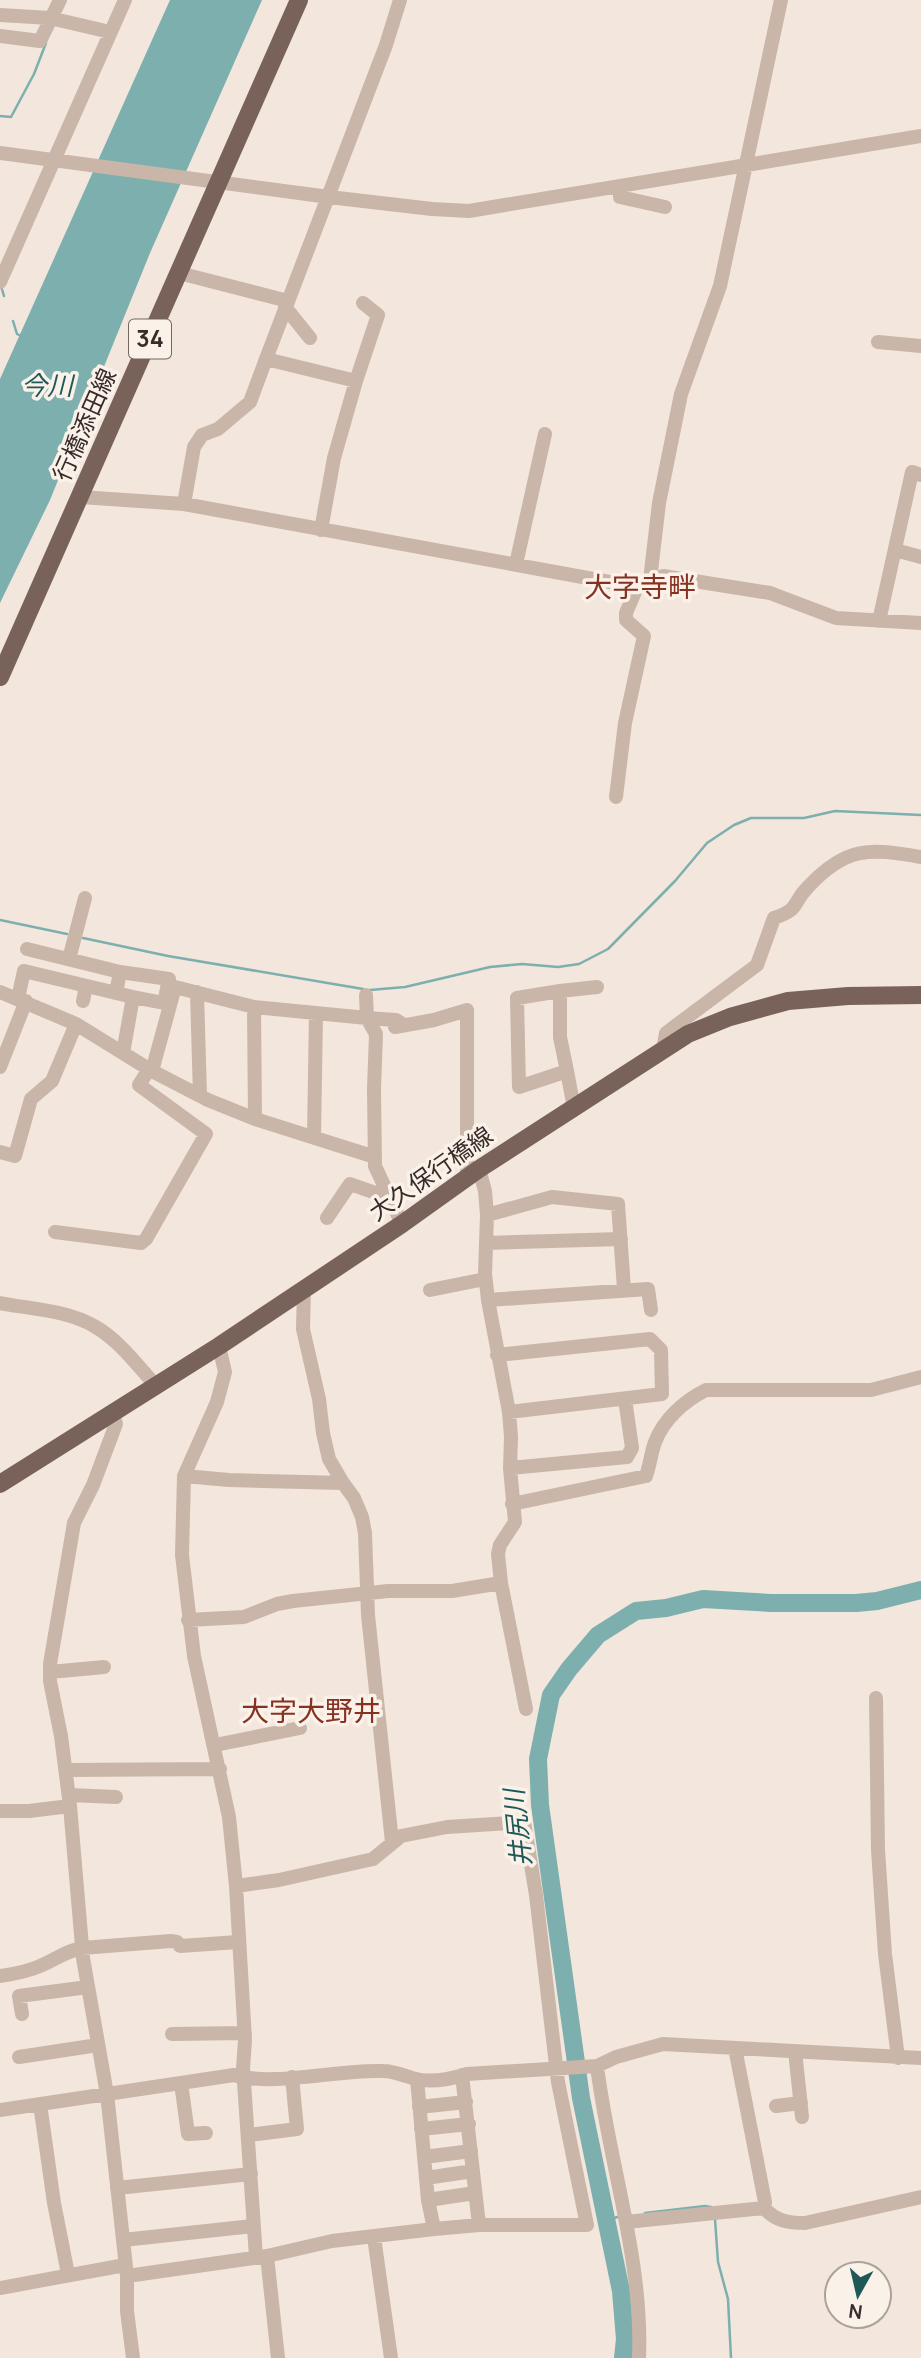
<svg xmlns="http://www.w3.org/2000/svg" width="921" height="2358" font-family="Manrope,'Noto Sans JP',sans-serif">
<rect width="100%" height="100%" fill="#f2e6dd"/>
<path fill="#7cafad" d="M170 0H262L150 253 50 500 0 603V379Z"/>
<g fill="none" stroke-linecap="round" stroke-linejoin="round">
<path stroke="#7cafad" stroke-width="2.5" d="M0 116 11 117 34 74 46 43
M1 286 4 296
M13 321 17 334 21 336
M0 920 67 934
M83 938 168 956 363 989
M370 990 405 987 490 967 522 964 558 967 579 964 608 949 675 881 707 843 734 825 751 818H804L835 811 921 815
M645 2213 705 2206 711 2207
M715 2219 718 2262 728 2299 731 2358
M607 2220 621 2216"/>
<path stroke="#7cafad" stroke-width="18" d="M623 2358 625 2339 621 2291 581 2098 540 1805 538 1759 551 1695 569 1669 598 1635 636 1611 666 1608 703 1599 771 1603H856L877 1601 921 1590"/>
<path stroke="#cab5a9" stroke-width="14" d="M0 15 50 18 110 32
M0 36 40 41 60 0
M0 153 329 197 432 209 469 211 921 136
M620 186V197L665 207
M179 273 288 301
M0 282 125 0
M285 307 310 338
M878 342 921 346
M356 381 378 315 363 303
M80 497 184 504 637 587
M184 504 194 447 202 435 218 429 250 402 266 359
M321 530 334 458 356 381 266 359 386 45 400 0
M895 550 921 557
M516 564 545 434
M650 580 659 503 681 394 720 286 781 0
M879 621 912 472 921 475
M616 797 625 723 644 636 626 620V613L637 587 663 576 770 593 836 618 921 623
M27 949 120 972
M69 959 85 898
M560 991 597 987
M0 992 76 1024 152 1071 208 1100 255 1119 375 1157
M197 992 200 1096
M116 993 120 972 169 979 164 1003 133 997
M366 995 367 1018 396 1020 404 1025
M18 998 24 971 133 997 123 1053
M83 1001 86 986
M254 1007 255 1119
M395 1027 434 1020 467 1010V1178
M663 1050 666 1033 757 965 774 918C801 909 791 904 808 887 846 846 870 848 921 857
M0 1067 26 1001
M152 1071 175 987 254 1007 367 1018 376 1034 374 1089 375 1166 402 1224
M567 1071 560 1037V991L517 998 519 1087 567 1071 574 1108
M314 1138 316 1013
M0 1152 15 1156 31 1099 52 1081 76 1024
M479 1169 485 1191 487 1215 485 1274 488 1300 509 1412 511 1437 510 1468 515 1522 500 1545 498 1554 501 1583 526 1709
M487 1215 552 1197 618 1204 624 1289
M327 1218 350 1184 390 1198
M55 1232 141 1243 146 1239 206 1134 139 1085 149 1069
M486 1243 621 1239
M304 1290 303 1329 319 1399 323 1433 329 1459 343 1483
M430 1290 485 1279
M488 1300 648 1289 651 1310
M0 1303C30 1309 67 1310 94 1326 118 1339 138 1366 156 1386
M219 1346 225 1372 217 1402 184 1476 182 1555 194 1656 229 1817 236 1886 245 2040 243 2068 256 2257
M497 1355 650 1339 661 1350 662 1394 509 1412
M112 1412 116 1424 93 1485 74 1523 50 1664V1681L61 1736 70 1806 83 1958 107 2094 127 2276V2311L133 2358
M510 1468 627 1457 632 1448 625 1399
M184 1476 229 1480 343 1483 354 1498 362 1517 365 1533 368 1615 392 1842
M512 1504 646 1476C650 1465 651 1453 655 1442 664 1419 684 1401 706 1390H871L921 1377
M188 1620 244 1617 277 1604 293 1601 388 1591H452L501 1583
M50 1672 104 1667
M876 1698 878 1850 885 1954 898 2058
M215 1745 300 1728
M66 1770 220 1769
M69 1795 116 1797
M0 1811H29L70 1806
M0 1976C14 1974 27 1972 40 1966 55 1960 65 1951 82 1948L171 1941 177 1942 180 1946 238 1942
M22 2014 19 1996 88 1987
M172 2034 245 2033
M735 2048 765 2202 764 2208
M795 2051 802 2117
M19 2057 98 2045
M597 2066C609 2164 643 2259 639 2358
M462 2075 479 2225
M417 2079 428 2200 434 2229
M181 2083 188 2134 206 2133
M40 2104 54 2203 68 2274
M776 2106 801 2103
M419 2107 466 2102
M0 2110 234 2075C275 2087 339 2069 383 2071 394 2071 405 2076 415 2079 432 2083 451 2079 467 2074L597 2066 616 2057 663 2044 921 2058
M421 2129 469 2124
M249 2135 297 2129 292 2077
M424 2157 471 2151
M426 2178 473 2171
M117 2188 251 2174
M428 2200 475 2193
M626 2222 764 2208C776 2221 788 2223 805 2223L921 2197
M374 2237 391 2358
M123 2240 253 2226
M267 2256 278 2358
M127 2276 267 2256 332 2241 434 2229 479 2225H587L558 2082 536 1895 524 1822 447 1827 401 1836 373 1859 279 1880 236 1886
M0 2288 125 2265"/>
<path stroke="#79625a" stroke-width="18" d="M0 677 299 0
M0 1484 219 1346 402 1224 479 1169 688 1034 730 1017 788 1001 848 996 921 995"/>
</g>
<g text-anchor="middle" stroke-width="7" stroke-linejoin="round" paint-order="stroke">
<rect fill="#faf1e9" stroke="#726763" stroke-width="2" x="129" y="319.5" width="42" height="39" rx="5"/>
<g font-size="23" font-weight="bold" fill="#372c29">
<text x="150" y="347">34</text>
</g>
<g font-size="24" fill="#372c29" stroke="#faf1e9">
<text transform="translate(85 425) rotate(-66)" y="8">行橋添田線</text>
<text transform="translate(431 1174) rotate(-35)" y="8">大久保行橋線</text>
</g>
<g font-size="26" font-style="italic" fill="#1e5958" stroke="#faf1e9">
<text x="47" y="395">今川</text>
<text transform="translate(518 1828) rotate(-96)" y="9">井尻川</text>
</g>
<g font-size="28" fill="#863222" stroke="#faf1e9">
<text x="640" y="597">大字寺畔</text>
<text x="311" y="1721">大字大野井</text>
</g>
</g>
<g transform="translate(858 2295) rotate(188)"><circle r="33" fill="#faf1e9" stroke="#aca29c" stroke-width="2"/>
<path d="M0-5L12 26L0 18L-12 26Z" fill="#1e5958"/>
<text y="-10" font-size="19" font-weight="bold" text-anchor="middle" fill="#372c29">N</text>
</g>
</svg>
